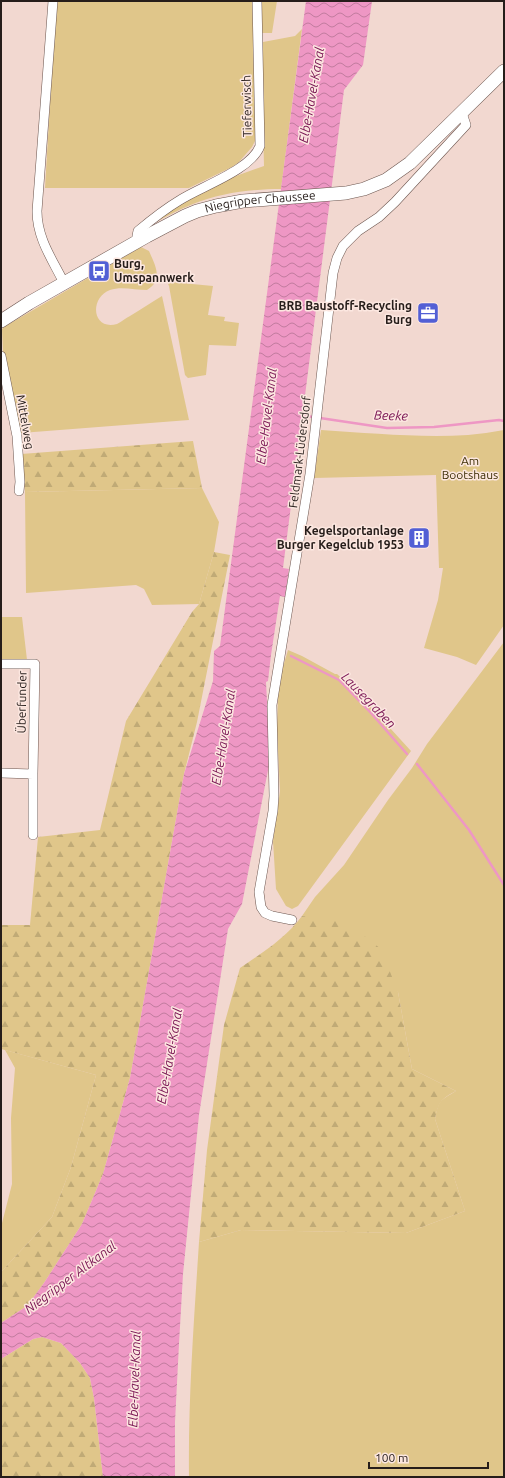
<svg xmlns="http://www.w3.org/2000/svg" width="505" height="1478" font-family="Ubuntu,sans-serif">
<defs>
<pattern id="forest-firs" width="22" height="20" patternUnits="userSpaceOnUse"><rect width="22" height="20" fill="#e0c68a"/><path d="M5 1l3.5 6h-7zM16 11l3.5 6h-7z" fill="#c0aa76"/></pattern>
<pattern id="water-waves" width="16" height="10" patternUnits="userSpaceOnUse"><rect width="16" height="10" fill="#ee97c4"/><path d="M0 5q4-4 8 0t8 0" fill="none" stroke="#c17b9e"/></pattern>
</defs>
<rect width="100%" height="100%" fill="#f2d8d0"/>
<path fill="#e0c68a" d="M56 1H253L256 133 255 141 252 147 239 162 232 167 189 188H45Z
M260 1H277L272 33H261Z
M302 29 281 189C252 189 220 193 193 204 178 210 163 218 149 226L180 203 222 181 264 166 262 84 263 42 295 36Z
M141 247 149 251C155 265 164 280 147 290 135 290 121 286 110 290 89 298 92 331 117 324 121 322 126 318 130 316 141 309 151 303 162 296L189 420 21 433 3 353 2 329 4 327Z
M171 282 213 286 208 315 225 317 224 321 239 323 236 346 209 345 206 375 188 378 185 375 169 286 168 284Z
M321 430C370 433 419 438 468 435 480 434 492 432 504 430V625L476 665 457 657 424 648 438 600 443 568H439L436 475 314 478Z
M202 488 219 522 214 552 199 604 152 605 144 589 136 585 26 593 25 492Z
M1 617H22L27 660H1Z
M504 642V1477H189C188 1399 194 1320 199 1242L241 1230 406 1233 465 1211 435 1119C439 1099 440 1101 456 1091L412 1069 398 992 309 918 302 916 315 897 344 865 388 800 412 768 427 744Z
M288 650 302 656 335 674H337L358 693 411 751 298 906 292 909 286 906 276 889 273 841 280 791 277 731 278 693 282 670Z
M5 1050 96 1075 71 1167 52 1217 1 1272V1227L12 1184 11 1118 15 1068Z"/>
<path fill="url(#forest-firs)" d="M193 441 202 488 25 492 21 454Z
M214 552 230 555 197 722 184 774 130 1078 103 1174 82 1224 44 1283 27 1306 1 1323V1272L52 1217 71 1167 96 1075 1 1049V925H30L38 837 100 830 126 721 192 612 199 604Z
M302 916 345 921 381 949 398 992 412 1069 456 1091C441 1099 439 1101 435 1119L465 1211 406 1233 241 1230 199 1242 207 1150 224 1025 240 968C263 952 286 938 302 916Z
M42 1337 61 1343 80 1363 90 1378 94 1398 103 1477H1V1359L33 1339Z"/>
<path fill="url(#water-waves)" d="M306 1H372L363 65 344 90 283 568 289 569 285 597 280 596 271 655 268 681 266 682 270 760 242 904 228 929 199 1115 190 1204 183 1274 179 1344 175 1422V1477H103L94 1398 90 1378 80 1363 61 1343 42 1337 33 1339 1 1359V1323L27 1306 44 1283 82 1224 103 1174 130 1078 184 774 213 681 214 651 220 646Z"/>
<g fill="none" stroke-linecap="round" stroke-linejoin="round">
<path stroke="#ee97c4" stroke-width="2.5" d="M300 415 387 428 434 427 499 420 504 421
M291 656 339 680 371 713 407 754
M417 764 469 830 504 885"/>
<g stroke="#6d5750" stroke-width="10">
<path id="minor" d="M53 1 37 211C37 238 52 259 64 283
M138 241 137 236 138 231C151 220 165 209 180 200 202 186 251 170 260 146L257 1
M1 356 17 436 20 482 19 491
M1 664H35L33 774 1 773
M33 835V774
M292 920 272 916 265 913 261 907 259 892 273 811 274 796 272 705 310 474 333 273 337 258 343 246 358 231 379 217 395 202 466 125 462 113"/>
</g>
<g stroke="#6d5750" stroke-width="14">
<g id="secondary">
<path id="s1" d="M1 321 29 303 147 236 185 216 197 211 216 206 243 201 346 193 364 189 386 180 410 163 504 71"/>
</g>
</g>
<use href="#minor" stroke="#fff" stroke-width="9"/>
<use href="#secondary" stroke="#fff" stroke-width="13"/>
</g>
<defs>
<g id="bus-square" transform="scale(1.15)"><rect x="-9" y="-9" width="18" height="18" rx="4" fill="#525fd5" stroke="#fce7e0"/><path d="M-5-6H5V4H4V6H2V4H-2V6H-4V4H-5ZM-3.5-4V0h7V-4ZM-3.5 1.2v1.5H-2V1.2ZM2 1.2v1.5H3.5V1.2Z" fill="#fff"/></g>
<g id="office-square" transform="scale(1.15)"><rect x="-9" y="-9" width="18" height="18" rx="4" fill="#525fd5" stroke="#fce7e0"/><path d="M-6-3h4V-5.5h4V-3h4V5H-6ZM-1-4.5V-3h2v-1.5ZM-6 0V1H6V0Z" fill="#fff"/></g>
<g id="building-square" transform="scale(1.15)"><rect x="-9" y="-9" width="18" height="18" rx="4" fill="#525fd5" stroke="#fce7e0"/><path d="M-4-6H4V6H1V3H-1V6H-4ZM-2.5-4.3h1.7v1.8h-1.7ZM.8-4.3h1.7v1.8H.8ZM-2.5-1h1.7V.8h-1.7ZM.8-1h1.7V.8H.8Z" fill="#fff"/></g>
</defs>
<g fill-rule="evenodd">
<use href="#bus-square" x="99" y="271"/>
<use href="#office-square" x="428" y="313"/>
<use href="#building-square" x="419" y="538"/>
</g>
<g text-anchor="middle" stroke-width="3" stroke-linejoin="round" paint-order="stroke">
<g font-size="12" fill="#261d1a" stroke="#fce7e0">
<text transform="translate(247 106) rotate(-91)" y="4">Tieferwisch</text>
<text dy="4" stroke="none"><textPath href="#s1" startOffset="289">Niegripper Chaussee</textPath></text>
<text transform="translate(25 422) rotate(80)" y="4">Mittelweg</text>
<text transform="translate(300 452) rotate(-83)" y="4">Feldmark-Lüdersdorf</text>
<text transform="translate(22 702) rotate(-89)" y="4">Überfunder</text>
</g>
<g font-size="12" font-weight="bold" fill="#261d1a" stroke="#fce7e0" text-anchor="end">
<text x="114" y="268" text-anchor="start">Burg,<tspan x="114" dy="14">Umspannwerk</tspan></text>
<text x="412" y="310">BRB Baustoff-Recycling<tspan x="412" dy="14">Burg</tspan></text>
<text x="404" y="535">Kegelsportanlage<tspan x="404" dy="14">Burger Kegelclub 1953</tspan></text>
</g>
<g font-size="12" fill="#3c2d04" stroke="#fce7e0">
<text x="470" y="465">Am<tspan x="470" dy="14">Bootshaus</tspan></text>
</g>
<g font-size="13" font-style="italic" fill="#791453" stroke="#fce7e0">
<text transform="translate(311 95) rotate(-80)" y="5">Elbe-Havel-Kanal</text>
<text transform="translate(391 415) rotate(2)" y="5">Beeke</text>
<text transform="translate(266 416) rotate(-83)" y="5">Elbe-Havel-Kanal</text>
<text transform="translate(369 700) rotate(46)" y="5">Lausegraben</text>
<text transform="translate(223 737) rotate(-81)" y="5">Elbe-Havel-Kanal</text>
<text transform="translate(169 1056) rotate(-80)" y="5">Elbe-Havel-Kanal</text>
<text transform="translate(70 1277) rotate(-37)" y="5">Niegripper Altkanal</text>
<text transform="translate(134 1379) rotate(-88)" y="5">Elbe-Havel-Kanal</text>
</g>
</g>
<rect width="505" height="1478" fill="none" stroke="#261d1a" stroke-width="4"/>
<path d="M369 1462v6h119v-6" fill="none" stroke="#261d1a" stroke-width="2"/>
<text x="375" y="1462" font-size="12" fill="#261d1a" stroke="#fce7e0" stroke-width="3" paint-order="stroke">100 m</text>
</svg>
